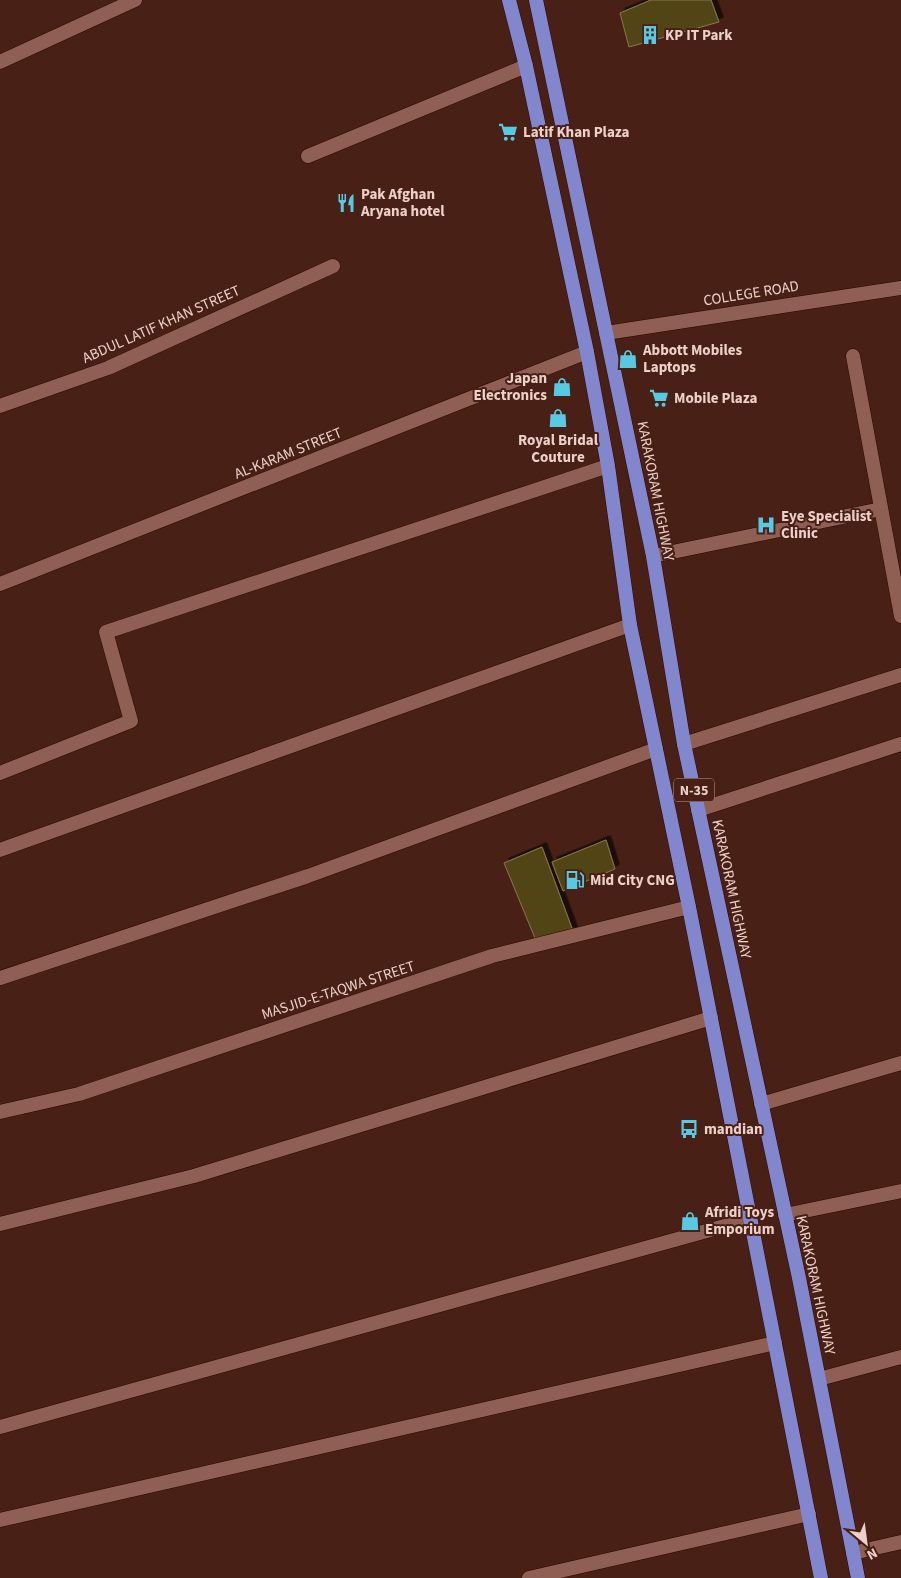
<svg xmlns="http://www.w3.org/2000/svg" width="901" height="1578" font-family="'Source Sans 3',sans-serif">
<defs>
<filter id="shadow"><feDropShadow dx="4.5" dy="-4.5" stdDeviation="0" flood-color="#0009"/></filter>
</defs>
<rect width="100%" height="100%" fill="#492016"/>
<path fill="#514517" stroke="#867a4c" filter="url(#shadow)" d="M651 0H711L719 22 629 47 620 13Z
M606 840 615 869 563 891 552 862Z
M542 847 573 931 537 943 504 863Z"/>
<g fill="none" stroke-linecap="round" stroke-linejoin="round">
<g stroke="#2d0601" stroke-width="15">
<path id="minor" d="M0 62 135 0
M308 156 526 66
M853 356 901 616
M0 406 108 368 333 266
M653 556 881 509
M0 584 587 352
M684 744 901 675
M0 773 131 721 106 632 608 466
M698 810 901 744
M0 850 630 625
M0 978 308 876 656 749
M761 1104 901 1063
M0 1112 79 1094 492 956 689 907
M785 1215 901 1191
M0 1224 194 1176 711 1018
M819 1379 901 1357
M0 1427 750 1219
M0 1520 775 1343
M853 1553 901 1542
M529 1578 809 1514"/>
</g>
<g stroke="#2d0601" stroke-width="15">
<path id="secondary" d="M606 333 901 288"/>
</g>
<g stroke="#2d0601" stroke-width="15">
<path id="trunk" d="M509 0 526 66 587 352 608 466 630 625 689 907 821 1578
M536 0 653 556 684 744 799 1278 858 1578"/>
</g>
<use href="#minor" stroke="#8f5f53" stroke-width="14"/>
<use href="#secondary" stroke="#8f5f53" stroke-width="14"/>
<use href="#trunk" stroke="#8286cc" stroke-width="14"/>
</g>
<defs>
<g id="building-bare" transform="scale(1.5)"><path d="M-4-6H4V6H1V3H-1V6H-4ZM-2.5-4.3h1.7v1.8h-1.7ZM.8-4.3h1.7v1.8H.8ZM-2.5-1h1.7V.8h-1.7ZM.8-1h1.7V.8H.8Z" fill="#57c9e2" stroke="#492016" stroke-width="2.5" paint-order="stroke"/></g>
<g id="supermarket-bare" transform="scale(1.5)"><path d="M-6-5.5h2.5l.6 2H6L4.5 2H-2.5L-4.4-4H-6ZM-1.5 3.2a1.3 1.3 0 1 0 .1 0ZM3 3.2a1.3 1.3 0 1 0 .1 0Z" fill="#57c9e2" stroke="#492016" stroke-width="2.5" paint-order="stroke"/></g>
<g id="restaurant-bare" transform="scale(1.5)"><path d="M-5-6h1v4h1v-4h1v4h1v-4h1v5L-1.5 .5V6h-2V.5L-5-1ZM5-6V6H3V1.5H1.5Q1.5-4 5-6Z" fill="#57c9e2" stroke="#492016" stroke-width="2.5" paint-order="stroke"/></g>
<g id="shop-bare" transform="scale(1.5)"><path d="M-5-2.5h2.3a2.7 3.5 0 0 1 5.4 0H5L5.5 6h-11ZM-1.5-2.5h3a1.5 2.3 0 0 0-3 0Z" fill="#57c9e2" stroke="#492016" stroke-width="2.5" paint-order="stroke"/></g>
<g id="hospital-bare" transform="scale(1.5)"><path d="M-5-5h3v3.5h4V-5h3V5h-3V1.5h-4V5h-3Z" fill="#57c9e2" stroke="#492016" stroke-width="2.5" paint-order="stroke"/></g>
<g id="fuel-bare" transform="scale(1.5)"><path d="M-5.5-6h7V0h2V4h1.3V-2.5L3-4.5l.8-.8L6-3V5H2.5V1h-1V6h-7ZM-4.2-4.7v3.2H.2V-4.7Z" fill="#57c9e2" stroke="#492016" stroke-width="2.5" paint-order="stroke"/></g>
<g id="bus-bare" transform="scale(1.5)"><path d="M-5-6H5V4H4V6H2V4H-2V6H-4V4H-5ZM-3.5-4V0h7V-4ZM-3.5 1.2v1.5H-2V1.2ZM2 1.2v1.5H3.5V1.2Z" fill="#57c9e2" stroke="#492016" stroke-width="2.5" paint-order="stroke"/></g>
</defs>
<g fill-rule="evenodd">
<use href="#building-bare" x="650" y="35"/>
<use href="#supermarket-bare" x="508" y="132"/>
<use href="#restaurant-bare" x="346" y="203"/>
<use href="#shop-bare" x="628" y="359"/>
<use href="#shop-bare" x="562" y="387"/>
<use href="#supermarket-bare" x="659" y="398"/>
<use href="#shop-bare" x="558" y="418"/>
<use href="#hospital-bare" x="766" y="525"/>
<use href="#fuel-bare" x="575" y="880"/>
<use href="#bus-bare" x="689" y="1129"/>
<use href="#shop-bare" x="690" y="1221"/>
</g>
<g text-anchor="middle" stroke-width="4" stroke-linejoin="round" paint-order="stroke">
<rect fill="#492016" stroke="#bb9b93" stroke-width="1" x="674" y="778.5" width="40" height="23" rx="4"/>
<g font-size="14" font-weight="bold" fill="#ecd0c9">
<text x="694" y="795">N-35</text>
</g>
<g font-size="15" font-weight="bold" fill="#ecd0c9" stroke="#492016" text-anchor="start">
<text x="665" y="40">KP IT Park</text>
<text x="523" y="137">Latif Khan Plaza</text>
<text x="361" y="199">Pak Afghan<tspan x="361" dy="17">Aryana hotel</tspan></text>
<text x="643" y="355">Abbott Mobiles<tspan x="643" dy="17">Laptops</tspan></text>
<text x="547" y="383" text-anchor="end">Japan<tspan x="547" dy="17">Electronics</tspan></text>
<text x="674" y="403">Mobile Plaza</text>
<text x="558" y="445" text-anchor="middle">Royal Bridal<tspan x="558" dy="17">Couture</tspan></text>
<text x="781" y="521">Eye Specialist<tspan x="781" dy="17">Clinic</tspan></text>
<text x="590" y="885">Mid City CNG</text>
<text x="704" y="1134">mandian</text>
<text x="705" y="1217">Afridi Toys<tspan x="705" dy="17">Emporium</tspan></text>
</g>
<g font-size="15" fill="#ecd0c9" stroke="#492016">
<text transform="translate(751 293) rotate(-9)" y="5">COLLEGE ROAD</text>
<text transform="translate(161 324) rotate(-24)" y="5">ABDUL LATIF KHAN STREET</text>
<text transform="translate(288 453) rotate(-22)" y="5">AL-KARAM STREET</text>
<text transform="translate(656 491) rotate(79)" y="5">KARAKORAM HIGHWAY</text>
<text transform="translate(732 889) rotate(78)" y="5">KARAKORAM HIGHWAY</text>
<text transform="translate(338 990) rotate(-18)" y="5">MASJID-E-TAQWA STREET</text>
<text transform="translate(816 1285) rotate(78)" y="5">KARAKORAM HIGHWAY</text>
</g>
</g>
<g transform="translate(866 1543) rotate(151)" stroke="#492016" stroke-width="4" paint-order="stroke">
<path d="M0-4L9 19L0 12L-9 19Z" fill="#ecd0c9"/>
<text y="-8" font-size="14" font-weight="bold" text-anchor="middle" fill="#ecd0c9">N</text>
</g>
</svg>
